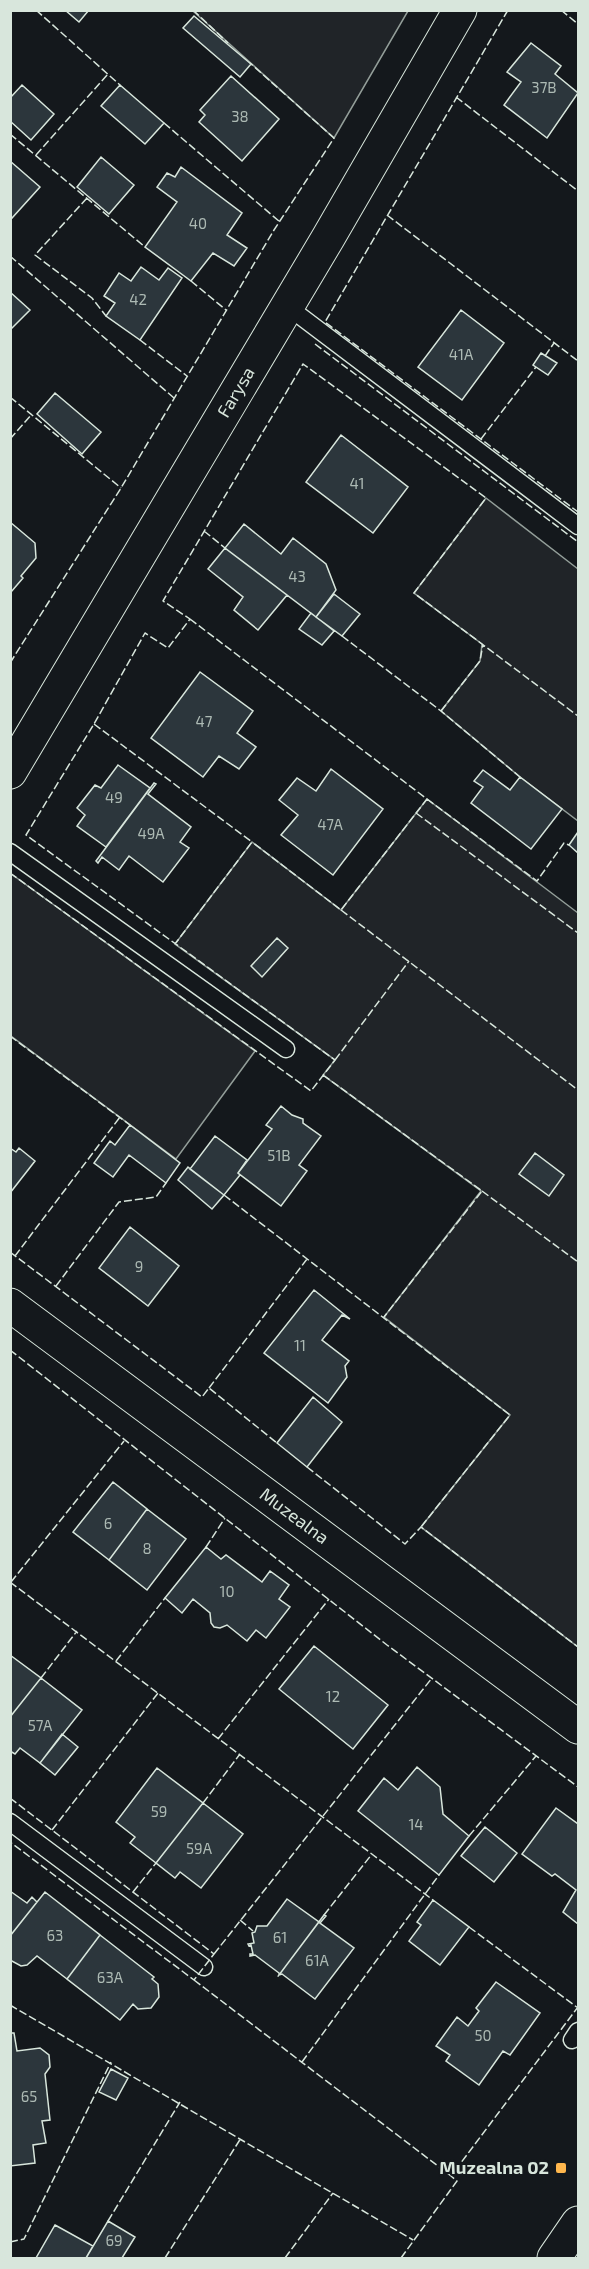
<svg xmlns="http://www.w3.org/2000/svg" width="589" height="2269" font-family="'Exo 2',sans-serif">
<rect width="100%" height="100%" fill="#14181c"/>
<path fill="#202428" stroke="#939e99" stroke-width="1.5" d="M193 11H408L334 138Z
M486 498 578 569V821L520 777 441 711 480 661 482 644 414 593Z
M427 799 578 913V1647L421 1527 510 1415 384 1317 481 1191 323 1075 335 1060 175 944 252 842 341 910Z
M10 873 255 1051 176 1159 11 1036Z"/>
<path fill="#2c363c" stroke="#d8e6dc" stroke-width="1.5" d="M65 10H89L79 22Z
M194 16 251 64 240 77 183 28Z
M531 43 561 66 555 74 578 93 547 138 504 105 521 82 507 72Z
M231 76 279 119 242 161 199 122 205 115 200 110Z
M22 85 54 114 31 140 10 121V98Z
M120 85 164 123 145 144 101 106Z
M101 157 134 185 109 214 77 187Z
M10 161 40 187 12 218 10 217Z
M181 167 242 213 227 235 247 248 234 266 213 253 191 281 145 247 177 202 157 187 167 173 175 177Z
M141 267 159 280 168 268 182 278 140 340 106 316 115 303 104 296 119 273 131 281Z
M10 292 30 310 10 330Z
M461 310 504 343 462 400 418 367Z
M541 353 557 363 548 375 533 365Z
M55 393 101 432 82 454 37 414Z
M341 435 408 487 373 533 306 482Z
M10 522 35 543 36 558 21 576 23 578 11 592Z
M244 524 281 554 293 538 326 564 336 590 316 617 225 548Z
M225 548 287 595 258 630 234 610 243 597 208 569Z
M334 594 360 614 342 636 316 617Z
M311 613 334 631 322 645 299 629Z
M200 672 253 711 237 733 256 747 239 769 219 756 203 777 151 738Z
M118 765 150 788 106 847 77 826 85 815 77 808 95 785 101 788Z
M331 769 383 809 333 875 281 835 298 815 279 800 297 778 316 791Z
M483 770 510 790 520 777 562 809 531 849 471 803 483 787 474 781Z
M154 783 156 784 148 794 191 827 180 842 189 848 163 882 129 856 119 870 102 857 98 863 96 861Z
M578 832V853L569 845Z
M277 938 288 948 262 977 251 966Z
M281 1106 292 1115 303 1119V1123L321 1136 299 1165 307 1171 281 1206 238 1173 272 1129 266 1125Z
M130 1125 180 1163 166 1183 129 1155 113 1177 94 1163 110 1141 115 1145Z
M215 1136 247 1160 238 1173 240 1175 224 1195 190 1169Z
M10 1148 16 1152 19 1148 35 1161 10 1193Z
M535 1153 564 1175 549 1196 519 1174Z
M188 1167 224 1195 212 1209 178 1180Z
M130 1227 179 1266 148 1306 99 1268Z
M314 1290 350 1319 342 1315 322 1340 349 1361 345 1366 347 1377 328 1403 264 1353Z
M313 1397 342 1422 307 1467 277 1443Z
M113 1482 147 1509 109 1560 73 1532Z
M147 1509 186 1539 147 1590 109 1560Z
M206 1547 221 1559 226 1555 262 1582 270 1571 289 1585 279 1599 290 1607 266 1638 256 1630 247 1641 227 1625 220 1628 214 1627 211 1623 210 1613 193 1599 182 1613 165 1598Z
M314 1646 388 1705 353 1749 279 1689Z
M10 1655 41 1678 10 1717Z
M41 1678 82 1710 40 1763 20 1748 15 1754 10 1751V1717Z
M62 1734 78 1747 55 1775 40 1763Z
M417 1767 440 1787 443 1814 469 1836 439 1875 358 1811 384 1778 398 1790Z
M157 1768 203 1803 156 1863 130 1843 135 1837 116 1822Z
M203 1803 243 1834 201 1888 180 1872 175 1878 156 1863Z
M556 1808 578 1824V1924L563 1912 576 1890 555 1874 552 1876 522 1854Z
M485 1827 517 1853 494 1882 461 1856Z
M10 1891 27 1903 32 1897 37 1902 10 1936Z
M45 1892 100 1935 67 1979 37 1956 27 1965 21 1966 10 1960V1936Z
M287 1899 319 1922 279 1975V1973L255 1955 250 1956V1954H253L251 1945 249 1946 248 1944 254 1943 252 1933 255 1932 257 1926H267Z
M433 1900 469 1927 440 1965 409 1941 421 1925 417 1922Z
M324 1915 326 1916 320 1923 354 1948 315 1999 282 1974 279 1975Z
M100 1935 154 1977 152 1979 158 1984 159 1997 151 2008 138 2009 133 2004 120 2020 67 1979Z
M496 1982 540 2013 510 2055 503 2051 479 2085 446 2061 450 2055 436 2046 457 2017 468 2026 479 2011 476 2008Z
M10 2033H14L17 2051 40 2048 49 2055 50 2067 45 2074 50 2120 42 2121 46 2143 33 2145 35 2163 10 2166Z
M111 2069 128 2078 116 2100 99 2092Z
M108 2221 135 2237 122 2258H86Z
M55 2225 93 2246 86 2258H36Z"/>
<g fill="none" stroke-linecap="round" stroke-linejoin="round">
<g stroke="#d8e6dc" stroke-width="19">
<path id="service" d="M287 306 578 526
M10 852 286 1049
M10 1822 204 1967
M572 2040 578 2031"/>
</g>
<g stroke="#d8e6dc" stroke-width="35">
<g id="minor">
<path id="s1" d="M10 772 328 238 460 10"/>
<path id="s2" d="M10 1305 578 1727"/>
</g>
</g>
<g stroke="#d8e6dc" stroke-width="35">
<path id="trunk" d="M554 2258 578 2223"/>
</g>
<use href="#service" stroke="#14181c" stroke-width="16"/>
<use href="#minor" stroke="#14181c" stroke-width="33"/>
<use href="#trunk" stroke="#14181c" stroke-width="33"/>
<path stroke="#d8e6dc" stroke-width="1.5" stroke-dasharray="8 3" stroke-linecap="butt" d="M36 10 120 85
M193 10 228 43
M508 10 325 322 578 512
M561 10 578 24
M456 97 578 191
M164 123 280 222
M10 134 145 247
M36 155 108 74
M87 198 35 255 92 298 106 316
M387 215 578 361
M10 256 174 398
M191 281 226 310
M140 340 187 376
M315 344 578 542
M545 356 554 343
M10 397 121 488
M10 439 32 414
M481 439 536 367
M204 531 225 548
M190 619 427 799 341 910 252 842
M342 636 441 711 520 777
M10 663 121 488 274 230 334 138 250 63
M441 711 480 661 483 644
M94 724 252 842 175 944
M427 799 537 881 564 843 569 845
M416 813 578 933
M10 873 311 1091 335 1060 26 835 94 724 145 633 168 648 190 619 163 601 303 364 486 498 414 593 578 716
M341 910 578 1090
M10 1036 130 1125
M335 1060 409 961
M323 1075 482 1191 384 1317
M482 1191 578 1262
M224 1195 510 1415 421 1527
M10 1252 202 1397 209 1388 277 1443
M15 1256 120 1117
M56 1286 119 1202 156 1197 166 1183
M10 1350 387 1645 578 1787
M209 1388 307 1259
M307 1467 405 1544 421 1527 578 1647
M206 1547 225 1518
M10 1582 433 1900
M11 1582 124 1441
M116 1661 165 1598
M41 1678 77 1631
M218 1739 329 1599
M10 1798 214 1954 194 1980 10 1842
M203 1803 240 1754
M52 1830 158 1693
M469 1836 536 1756
M133 1892 156 1863
M324 1915 372 1854
M240 1920 253 1931
M469 1927 578 2008
M214 1954 432 1678
M194 1980 451 2176
M10 2005 413 2240
M302 2062 439 1875
M108 2221 180 2102
M10 2242 24 2239 111 2062
M165 2258 241 2138
M285 2258 333 2193
M401 2258 457 2181 451 2176 578 2007"/>
</g>
<rect fill="#ffb74d" stroke="#14181c" stroke-width="2" x="555" y="2162" width="12" height="12" rx="3"/>
<g text-anchor="middle" stroke-width="4.5" stroke-linejoin="round" paint-order="stroke">
<g font-size="15" fill="#adbab4">
<text x="544" y="93">37B</text>
<text x="240" y="122">38</text>
<text x="198" y="229">40</text>
<text x="138" y="305">42</text>
<text x="461" y="360">41A</text>
<text x="357" y="489">41</text>
<text x="297" y="582">43</text>
<text x="204" y="727">47</text>
<text x="114" y="803">49</text>
<text x="330" y="830">47A</text>
<text x="151" y="839">49A</text>
<text x="279" y="1161">51B</text>
<text x="139" y="1272">9</text>
<text x="300" y="1351">11</text>
<text x="108" y="1529">6</text>
<text x="147" y="1554">8</text>
<text x="227" y="1597">10</text>
<text x="333" y="1702">12</text>
<text x="40" y="1731">57A</text>
<text x="159" y="1817">59</text>
<text x="416" y="1830">14</text>
<text x="199" y="1854">59A</text>
<text x="55" y="1941">63</text>
<text x="280" y="1943">61</text>
<text x="317" y="1966">61A</text>
<text x="110" y="1983">63A</text>
<text x="483" y="2041">50</text>
<text x="29" y="2102">65</text>
<text x="114" y="2246">69</text>
</g>
<g font-size="18" fill="#d8e6dc" stroke="#14181c">
<text dy="6" stroke="none"><textPath href="#s1" startOffset="442">Farysa</textPath></text>
<text dy="6" stroke="none"><textPath href="#s2" startOffset="354">Muzealna</textPath></text>
</g>
<g font-size="18" font-weight="bold" fill="#d8e6dc" stroke="#14181c" text-anchor="end">
<text x="549" y="2174">Muzealna 02</text>
</g>
</g>
<rect width="589" height="2269" fill="none" stroke="#d8e6dc" stroke-width="24"/>
</svg>
